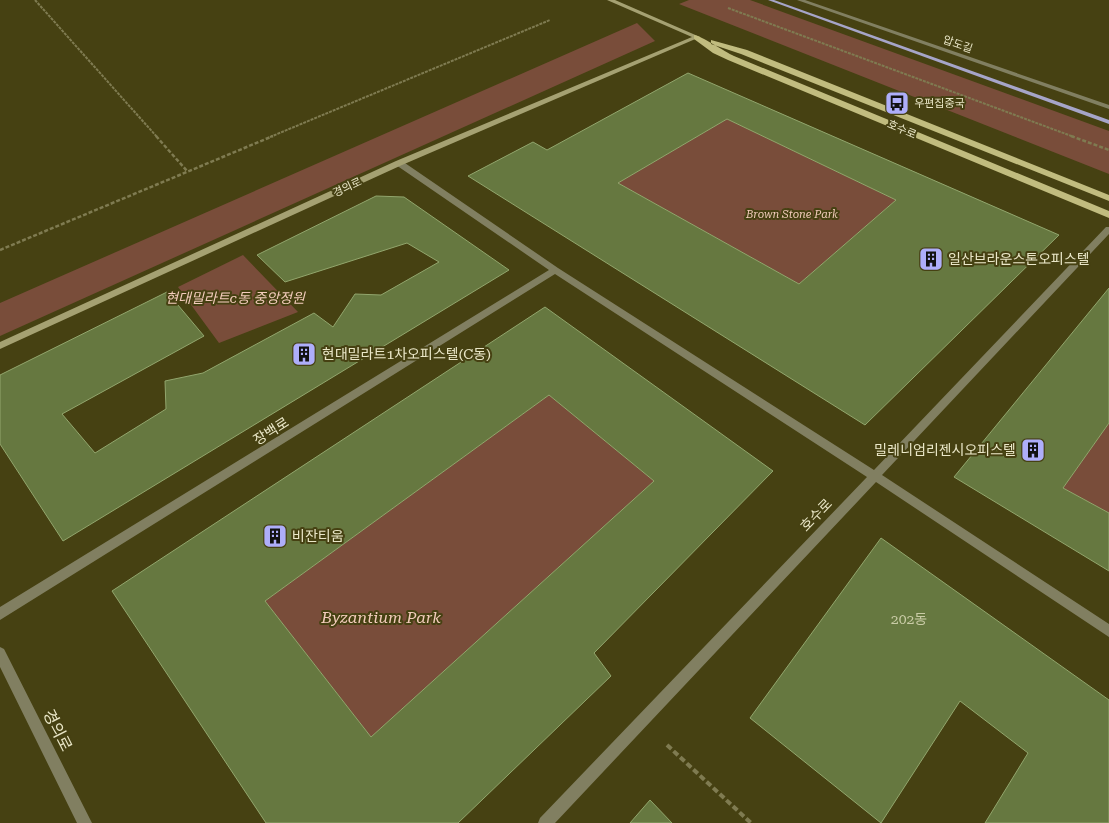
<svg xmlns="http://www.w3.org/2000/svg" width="1109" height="823" font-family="'Roboto Serif','Noto Sans KR',serif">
<rect width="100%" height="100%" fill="#464112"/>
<path fill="#794d3a" d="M689 0H750L1109 131V174L679 4Z
M637 23 655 41 0 336V303Z
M727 119 896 200 799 284 618 183Z
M243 255 298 312 219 343 178 287Z
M549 395 654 481 371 737 265 601Z
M1109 423V513L1063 488Z"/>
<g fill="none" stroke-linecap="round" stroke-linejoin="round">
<path fill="#a6a5c9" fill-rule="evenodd" d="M768 0H774L1109 120V124Z"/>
</g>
<path fill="#667840" stroke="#92a66d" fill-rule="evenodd" d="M688 73 1059 235 865 425 468 176 533 142 547 150ZM727 119 896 200 799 284 618 183Z
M376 196 404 197 509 270 63 541 0 444V375L167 292 204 336 62 414 95 453 166 409 165 381 203 373 314 313 333 327 355 294 381 295 439 262 407 243 285 282 257 255Z
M1109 288V423L1063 488 1109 513V571L954 477Z
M545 307 773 471 594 653 611 676 458 823H266L112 591ZM549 395 654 481 371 737 265 601Z
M881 538 1109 700V823H985L1028 753 960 701 881 823 750 718Z
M650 800 672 823H630Z"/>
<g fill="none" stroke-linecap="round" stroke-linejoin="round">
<path stroke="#7f7b51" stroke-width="2" stroke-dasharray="3 1" stroke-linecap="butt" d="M35 0 157 137
M728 8 1074 137
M270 137 550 20"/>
<path stroke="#7f7b51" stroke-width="2.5" stroke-dasharray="4 2" stroke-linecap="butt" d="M156 136 187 171
M1071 136 1109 150
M0 250 273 136"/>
<path stroke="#7f7b51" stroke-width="4" stroke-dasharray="6 3" stroke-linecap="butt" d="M667 745 751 823"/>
<path fill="#817f61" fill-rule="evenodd" d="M797 0H805L1109 105V109Z
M396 161H402L558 268 874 470 1106 227H1109V234L882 475 1109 624V637L876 482 555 823H538L540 818 867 477 555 274 0 620V607L549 270 396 165Z
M0 647 4 649 92 823H77L0 667Z"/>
<path fill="#a5a172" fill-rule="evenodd" d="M607 0H615L700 37 402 165 0 349V342L396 161 692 37Z"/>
<path fill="#c1bc7f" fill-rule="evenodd" d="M694 35C700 35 725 52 734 56L1109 211V218L728 60 713 53 694 39Z
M711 40 747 50 1109 195V201L741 54 711 44Z"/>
</g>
<defs>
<g id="bus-square" transform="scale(1.25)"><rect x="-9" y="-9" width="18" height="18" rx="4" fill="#aeaefa" stroke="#464112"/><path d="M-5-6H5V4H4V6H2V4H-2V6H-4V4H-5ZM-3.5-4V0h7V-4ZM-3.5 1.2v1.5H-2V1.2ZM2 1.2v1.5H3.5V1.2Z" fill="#111"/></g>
<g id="building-square" transform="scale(1.25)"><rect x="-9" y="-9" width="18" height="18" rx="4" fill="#aeaefa" stroke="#464112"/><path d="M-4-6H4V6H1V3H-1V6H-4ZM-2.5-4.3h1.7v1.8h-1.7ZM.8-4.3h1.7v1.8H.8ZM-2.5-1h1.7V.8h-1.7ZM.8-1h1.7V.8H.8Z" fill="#111"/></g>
</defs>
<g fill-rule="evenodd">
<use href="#bus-square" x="897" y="103"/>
<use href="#building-square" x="931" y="259"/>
<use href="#building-square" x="304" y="354"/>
<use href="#building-square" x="1033" y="450"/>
<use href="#building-square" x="275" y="536"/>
</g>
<g text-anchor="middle" stroke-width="4" stroke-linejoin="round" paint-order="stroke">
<g font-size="11" fill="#eae7c8" stroke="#464112">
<text transform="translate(958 44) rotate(19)" y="4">압도길</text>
<text transform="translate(902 129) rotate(23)" y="4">호수로</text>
<text transform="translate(347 187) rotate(-25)" y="4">경의로</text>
</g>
<g font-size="11" fill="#eae7c8" stroke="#464112" text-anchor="start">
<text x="914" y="107">우편집중국</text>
</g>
<g font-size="11" font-style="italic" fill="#f3ccbc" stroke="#464112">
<text x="792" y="218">Brown Stone Park</text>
</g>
<g font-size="14" fill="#eae7c8" stroke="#464112" text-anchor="start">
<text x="948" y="264">일산브라운스톤오피스텔</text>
<text x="322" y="359">현대밀라트1차오피스텔(C동)</text>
<text x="1016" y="455" text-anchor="end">밀레니엄리젠시오피스텔</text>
<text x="292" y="541">비잔티움</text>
</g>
<g font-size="14" font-style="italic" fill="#f3ccbc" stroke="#464112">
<text x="235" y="303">현대밀라트c동 중앙정원</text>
</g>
<g font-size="14" fill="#eae7c8" stroke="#464112">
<text transform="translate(271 431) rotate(-32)" y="5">장백로</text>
<text transform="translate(816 515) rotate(-46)" y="5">호수로</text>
</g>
<g font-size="14" fill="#c9cba6">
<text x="909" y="624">202동</text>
</g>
<g font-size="16" font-style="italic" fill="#f3ccbc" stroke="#464112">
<text x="381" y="623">Byzantium Park</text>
</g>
<g font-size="16" fill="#eae7c8" stroke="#464112">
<text transform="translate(58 730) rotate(63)" y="6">경의로</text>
</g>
</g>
</svg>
